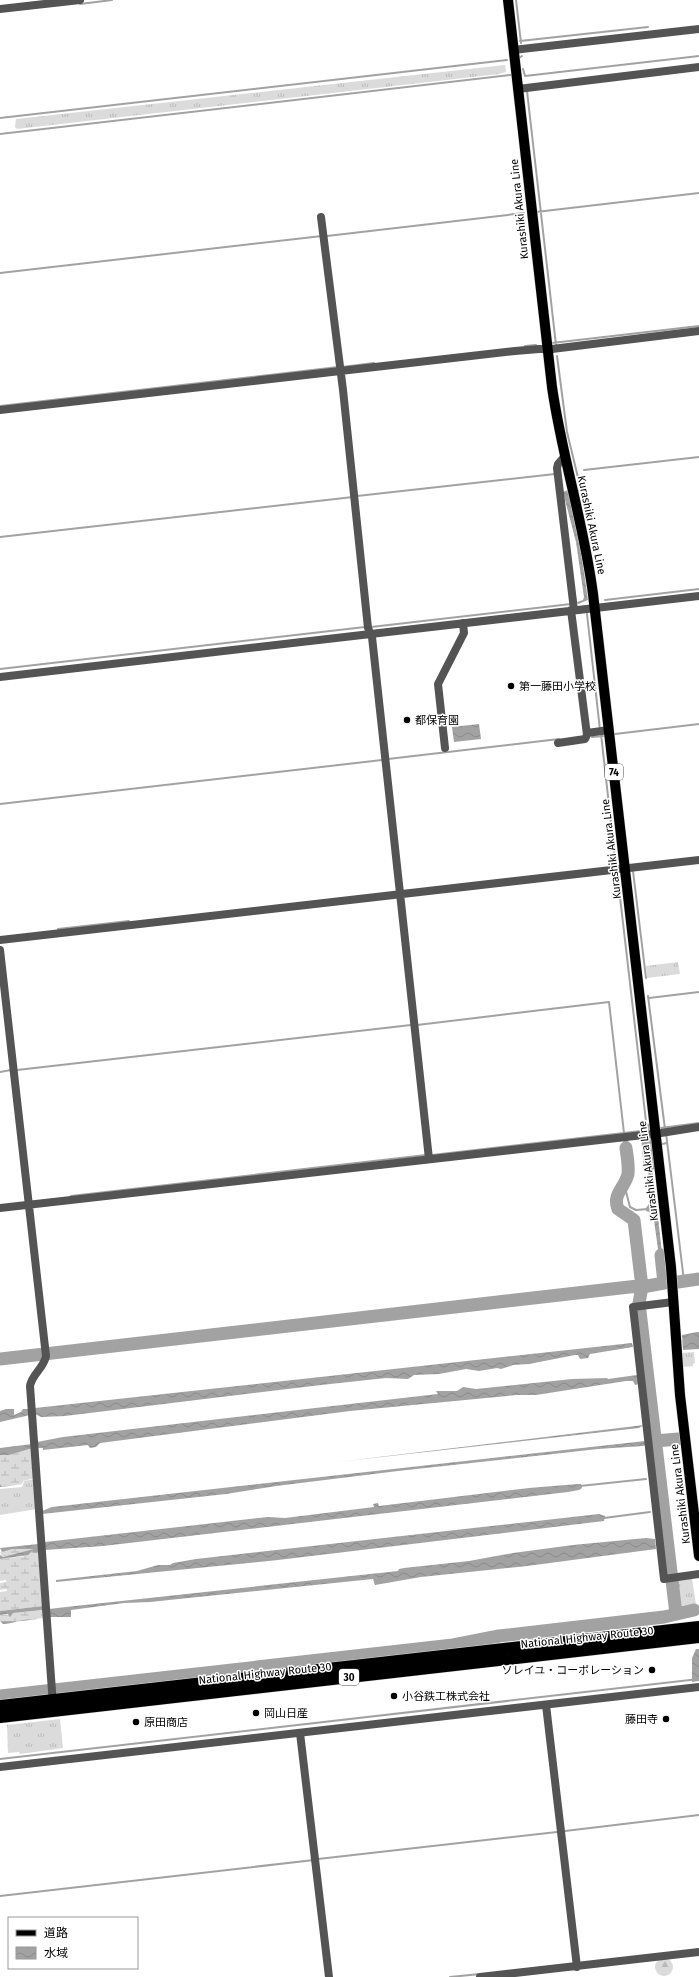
<svg xmlns="http://www.w3.org/2000/svg" width="699" height="1977" font-family="'Fira Sans','Noto Sans JP',sans-serif">
<defs>
<pattern id="grass-tufts" width="24" height="20" patternUnits="userSpaceOnUse"><rect width="24" height="20" fill="#dbdbdb"/><path d="M3 7l-1-3M5 7V3M7 7l1-3M15 17l-1-3M17 17v-4M19 17l1-3" fill="none" stroke="#bababa"/></pattern>
<pattern id="forest-firs" width="22" height="20" patternUnits="userSpaceOnUse"><rect width="22" height="20" fill="#dbdbdb"/><path d="M5 1l3.5 6h-7zM16 11l3.5 6h-7z" fill="#bababa"/></pattern>
<pattern id="wetland-marsh" width="20" height="14" patternUnits="userSpaceOnUse"><rect width="20" height="14" fill="#dbdbdb"/><path d="M1 5h8M5 5V1M11 12h8M15 12V8" fill="none" stroke="#bababa"/></pattern>
<pattern id="water-waves" width="16" height="10" patternUnits="userSpaceOnUse"><rect width="16" height="10" fill="#a2a2a2"/><path d="M0 5q4-4 8 0t8 0" fill="none" stroke="#8a8a8a"/></pattern>
</defs>
<rect width="100%" height="100%" fill="#fff"/>
<path fill="url(#grass-tufts)" d="M505 65 506 72 499 74 17 129 15 127 16 119Z
M678 962 680 974 647 978 646 966Z
M694 1352 695 1363 693 1364V1366L683 1367 681 1353Z
M35 1479 37 1509 0 1515V1489L22 1487 24 1481Z
M692 1578 696 1605 678 1606 675 1580Z
M60 1719 63 1748 20 1754 19 1752 8 1753 7 1725Z"/>
<path fill="url(#forest-firs)" d="M655 1967a9 9 0 1 1 18 0a9 9 0 1 1-18 0Z"/>
<path fill="url(#wetland-marsh)" d="M33 1448 35 1478 23 1481 22 1484 2 1487 0 1484V1455H9Z
M30 1548 35 1549 32 1550 33 1553 39 1551 43 1606 0 1611V1592L7 1591 6 1589 0 1590V1583L6 1582V1580L0 1581V1559L26 1556 21 1552 20 1554 2 1557 0 1552 10 1549Z
M43 1610 44 1617 41 1618 8 1623 0 1621V1615H10L13 1613Z"/>
<path fill="url(#water-waves)" d="M568 490 581 551 588 600 578 604 577 602 583 600 584 597 576 542 563 492Z
M479 724 481 739 454 742 452 727Z
M626 1139 631 1144 633 1158 631 1160V1163L626 1165 623 1140Z
M650 1146 664 1271H661L653 1213 646 1211V1208L651 1201 646 1148Z
M697 1332H699V1349L683 1350 682 1335Z
M632 1343 633 1347 590 1354 588 1358 580 1359 578 1355H575L529 1364 513 1365 501 1369 497 1368 479 1371 466 1369 439 1374 414 1375 408 1379 386 1378 321 1385 65 1416 41 1417 35 1414V1408Z
M637 1375 639 1384 635 1385 633 1381H626L536 1395H517L350 1411 100 1443 96 1447 90 1448 88 1445 43 1450V1448H38L37 1442 63 1437 438 1394 436 1391H457L463 1387 476 1389 572 1379 607 1378 608 1379Z
M6 1409H14V1415L21 1412 23 1409H29L30 1415 0 1422V1411Z
M644 1425 639 1428 337 1462Z
M645 1441 646 1445 643 1446 598 1449 398 1471 276 1486 226 1494 42 1514V1511L52 1507Z
M32 1444 35 1478 23 1481 22 1484 0 1487V1484L2 1487 22 1484 23 1481 35 1478 33 1448 9 1455H0V1448Z
M578 1484H581L582 1488 579 1490 568 1492 103 1546 45 1550V1542L268 1517 285 1518 374 1507 373 1504 378 1503 379 1506 529 1488Z
M599 1514 605 1516 604 1521 278 1560 56 1582V1580L137 1571 158 1565H170L173 1563 196 1559Z
M646 1538 655 1539 656 1549 527 1566 421 1577 375 1585 373 1579 150 1602 124 1603 71 1610V1617H49V1609L66 1607 398 1571 399 1569 404 1568 469 1561 513 1553 573 1545Z
M38 1544 45 1615 44 1617C37 1620 30 1619 23 1620 16 1621 11 1624 3 1624L0 1621C10 1622 34 1621 44 1617L42 1610 13 1613 10 1617 8 1614 0 1615V1611L43 1606 39 1552 33 1553 32 1551 28 1555 0 1559V1555L3 1557 34 1549H12L2 1552 0 1548Z
M696 1649H699V1681L692 1682V1658Z"/>
<g fill="none" stroke-linecap="round" stroke-linejoin="round">
<path stroke="#a2a2a2" stroke-width="2" d="M516 0 521 43
M80 4 112 0
M520 41 648 27
M519 58 522 56
M523 69 525 76 699 56
M527 91 556 345
M0 118 507 60
M0 134 511 75
M536 212 699 193
M327 236 524 213
M0 273 322 236
M552 343 699 326
M525 346 536 345
M557 356 567 432 581 490 578 491
M342 367 374 363
M0 406 338 367
M584 470 699 457
M357 496 555 474
M0 537 353 497
M605 600 699 589
M587 614 600 730
M371 627 571 604
M0 669 365 627
M601 734 616 867
M615 734 699 724
M592 737 603 736
M388 759 559 739
M0 804 382 760
M617 871 647 1130
M633 871 646 978
M58 929 129 921
M648 996 665 1129
M649 998 699 992
M417 1025 609 1002 624 1133 432 1155
M17 1070 411 1025
M0 1072 11 1070
M661 1128 699 1123
M624 1133 649 1130
M666 1133 684 1281
M662 1144 667 1143
M624 1184 630 1207 636 1210 648 1209
M71 1196 426 1155
M645 1376 648 1375
M651 1425H653
M653 1442H655
M657 1478 659 1477
M580 1486 646 1479
M660 1510H663
M604 1518 650 1512
M664 1543H667
M0 1759 699 1679
M565 1831 699 1815
M318 1859 557 1832
M0 1896 314 1860
M450 1977 480 1974"/>
<path stroke="#a2a2a2" stroke-width="13" d="M647 1130 650 1164
M661 1255 664 1283 642 1287 639 1303 676 1614
M678 1282 699 1279
M0 1359 638 1286 642 1287 634 1220 618 1209C612 1194 625 1188 628 1174 629 1165 627 1156 626 1148
M655 1441 678 1439
M0 1696 453 1645 499 1636 664 1617 694 1610"/>
<g stroke="#dbdbdb" stroke-width="11">
<path id="primary" d="M508 0 552 387C562 457 584 524 593 594L671 1267 680 1395 699 1556"/>
</g>
<g stroke="#dbdbdb" stroke-width="13">
<path id="highway" d="M0 1706 699 1627
M0 1717 699 1637"/>
</g>
<path stroke="#545454" stroke-width="8" d="M0 9 80 0
M513 50 699 29
M518 89 699 67
M321 217 343 390 368 628 372 637 429 1159
M0 410 515 351 539 349H552L699 331
M564 457 558 464 557 468 574 610
M0 677 699 596
M587 733 609 730
M558 743 585 739 587 735 571 610
M445 748 438 684 464 633 463 623
M0 940 699 860
M0 950 46 1356C44 1368 32 1374 30 1386L53 1705
M0 1208 661 1133 699 1127
M673 1302 633 1307 664 1579 699 1574
M546 1705 577 1967
M300 1733 329 1977
M0 1767 699 1687
M480 1977 699 1952"/>
<use href="#primary" stroke="#000" stroke-width="10"/>
<use href="#highway" stroke="#000" stroke-width="12"/>
</g>
<g fill="#000" stroke="#fff" stroke-width="1.5">
<circle cx="511" cy="686" r="4"/>
<circle cx="407" cy="720" r="4"/>
<circle cx="652" cy="1670" r="4"/>
<circle cx="394" cy="1696" r="4"/>
<circle cx="256" cy="1713" r="4"/>
<circle cx="666" cy="1719" r="4"/>
<circle cx="136" cy="1722" r="4"/>
</g>
<g text-anchor="middle" stroke-width="3" stroke-linejoin="round" paint-order="stroke">
<g fill="#fff" stroke="#4c4c4c" stroke-width="1">
<rect x="605" y="764" width="18" height="16" rx="3"/>
<rect x="339" y="1669" width="20" height="16" rx="3"/>
</g>
<g font-size="10" font-weight="bold" fill="#000">
<text x="614" y="776">74</text>
<text x="349" y="1681">30</text>
</g>
<g font-size="11" fill="#000" stroke="#fff">
<text transform="translate(519 209) rotate(-96)" y="4">Kurashiki Akura Line</text>
<text transform="translate(592 525) rotate(78)" y="4">Kurashiki Akura Line</text>
<text transform="translate(611 849) rotate(-97)" y="4">Kurashiki Akura Line</text>
<text transform="translate(648 1171) rotate(-97)" y="4">Kurashiki Akura Line</text>
<text transform="translate(680 1494) rotate(-97)" y="4">Kurashiki Akura Line</text>
<text transform="translate(587 1637) rotate(-6)" y="4">National Highway Route 30</text>
<text transform="translate(265 1673) rotate(-6)" y="4">National Highway Route 30</text>
</g>
<g font-size="11" fill="#000" stroke="#fff" text-anchor="start">
<text x="519" y="690">第一藤田小学校</text>
<text x="415" y="724">都保育園</text>
<text x="644" y="1674" text-anchor="end">ソレイユ・コーポレーション</text>
<text x="402" y="1700">小谷鉄工株式会社</text>
<text x="264" y="1717">岡山日産</text>
<text x="658" y="1723" text-anchor="end">藤田寺</text>
<text x="144" y="1726">原田商店</text>
</g>
</g>
<rect x="8" y="1917" width="130" height="52" fill="#ffffff" stroke="#999999"/>
<rect x="16" y="1930" width="20" height="6" fill="#000000" stroke="#999999"/>
<text x="44" y="1937" font-size="12" fill="#000000">道路</text>
<rect x="16" y="1947" width="20" height="12" fill="url(#water-waves)" stroke="#999999"/>
<text x="44" y="1957" font-size="12" fill="#000000">水域</text>
</svg>
